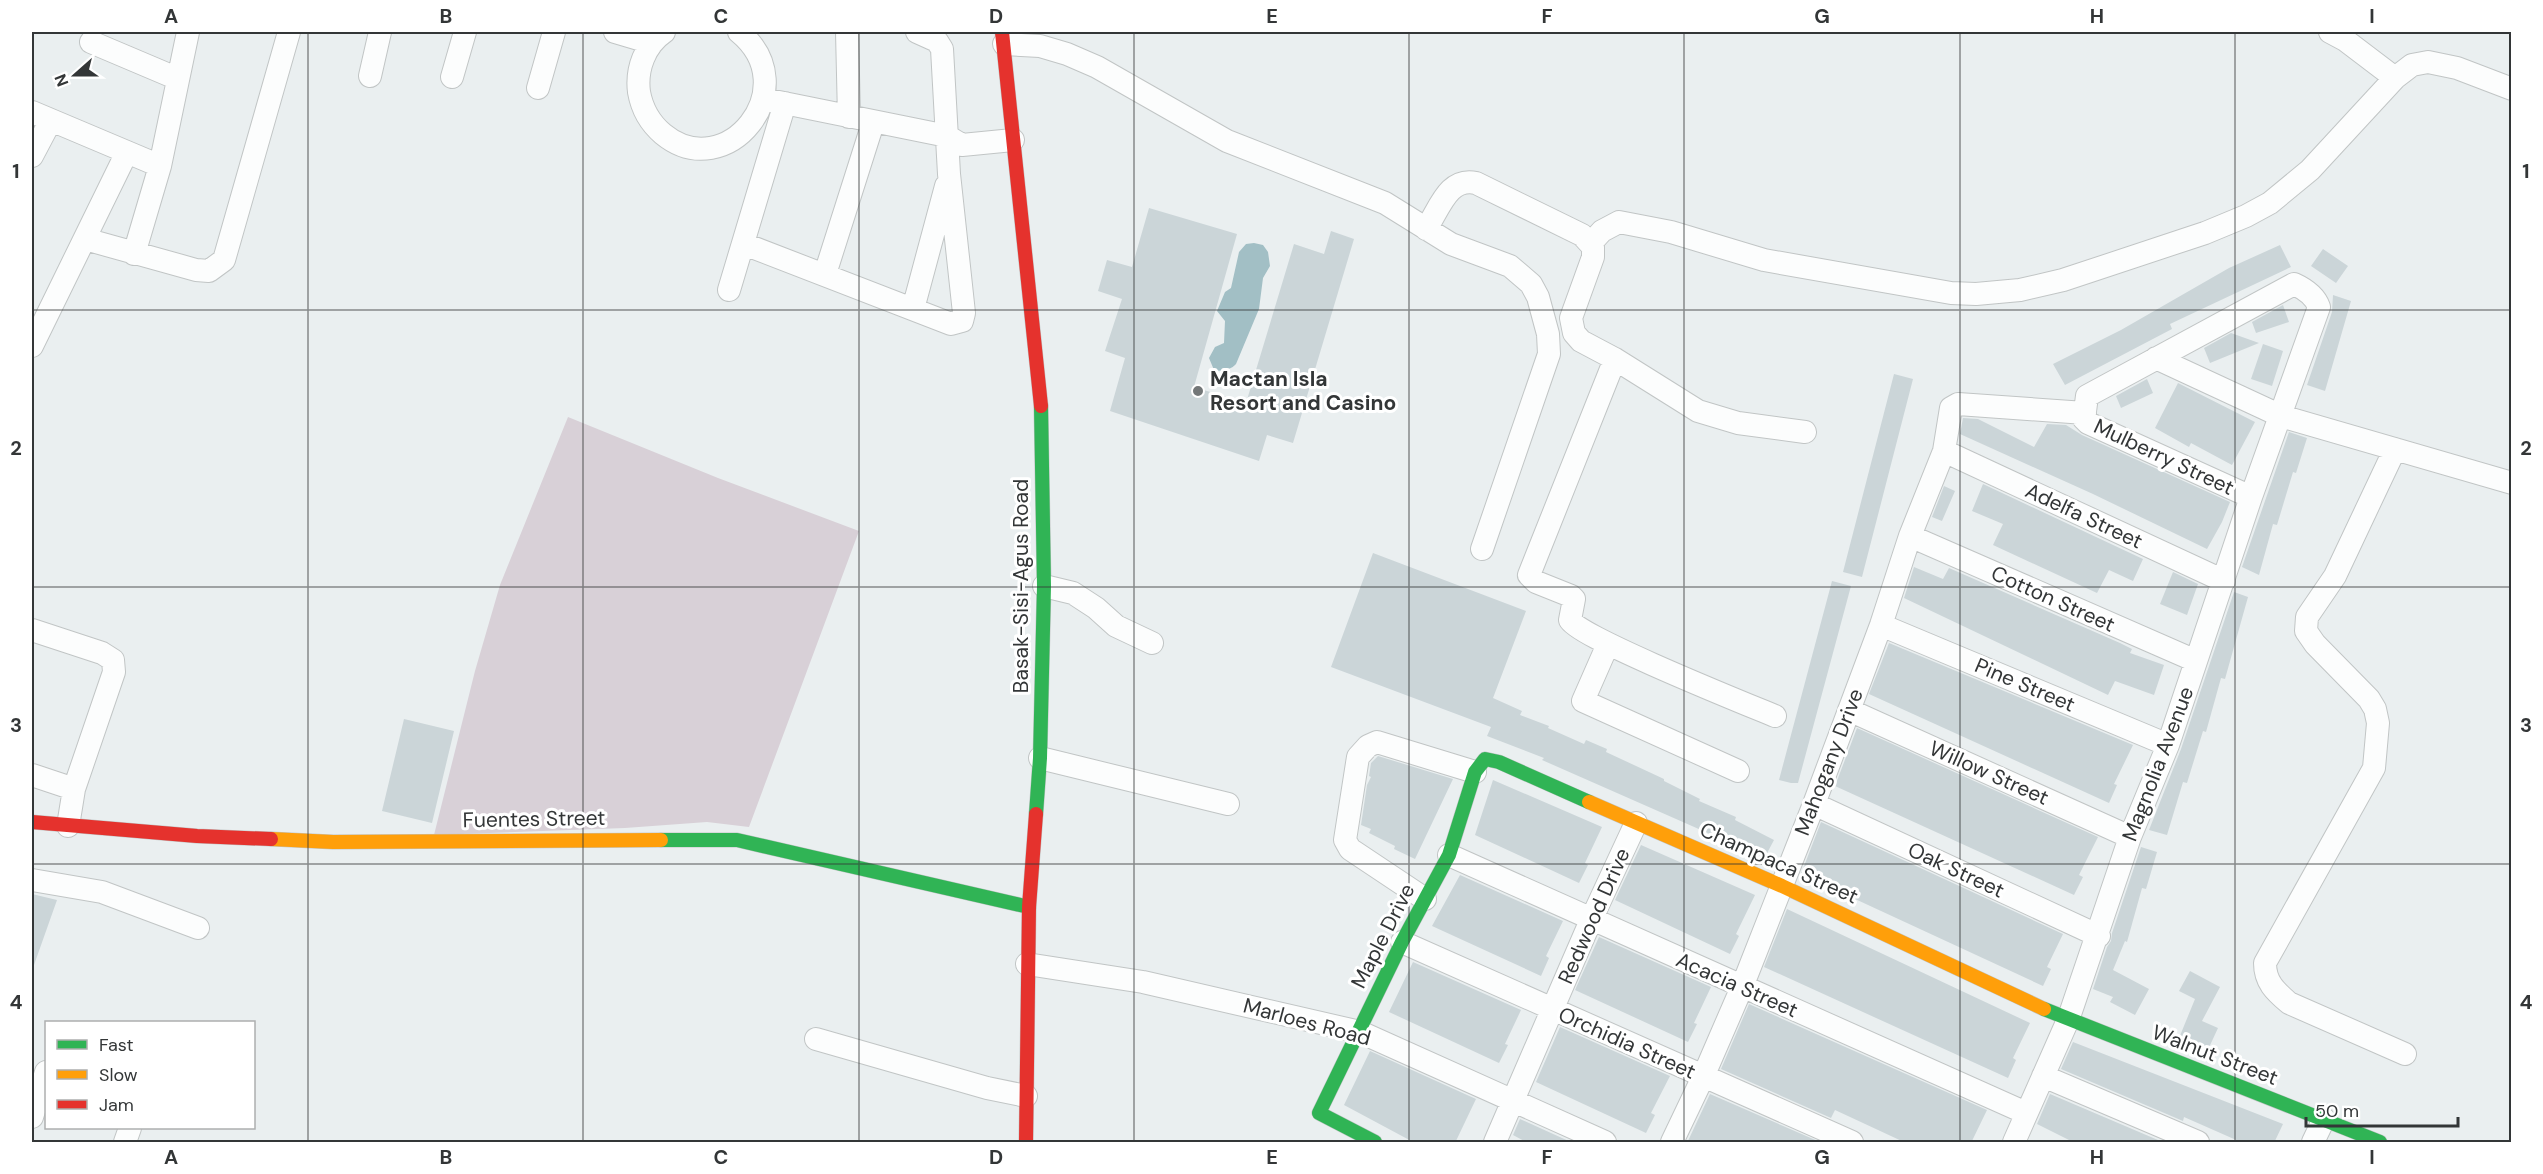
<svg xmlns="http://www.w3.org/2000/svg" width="2543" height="1174" font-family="'DM Sans',sans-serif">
<rect width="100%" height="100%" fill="#eaeff0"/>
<path fill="#d8d0d7" d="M568 417 718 478 859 531 749 827 707 822 625 828 434 835 475 671 500 585Z"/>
<path fill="#a2bfc5" d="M1254 243 1263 245 1268 252 1270 266 1263 278 1259 309 1236 364C1231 370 1221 372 1214 370L1209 358 1215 347 1224 343 1225 321 1217 311 1225 292 1231 288 1239 252 1246 244Z"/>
<path fill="#cbd5d8" d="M1149 208 1237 234 1194 387 1246 403 1294 244 1324 254 1331 231 1354 239 1293 443 1267 435 1259 461 1110 411 1125 358 1105 351 1122 299 1098 291 1107 260 1132 267Z
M2280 245 2291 267 2170 324 2172 329 2065 385 2053 364 2121 330 2229 268Z
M2323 249 2348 266 2336 283 2311 266Z
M2333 295 2351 301 2325 391 2307 385 2332 312Z
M2283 305 2289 322 2256 333 2252 322Z
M2231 333 2259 343 2210 363 2204 348Z
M2263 344 2283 351 2272 386 2251 379Z
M1894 374 1913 379 1862 577 1843 572Z
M2147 379 2153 393 2121 408 2116 396Z
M2178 383 2255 422 2232 465 2191 443 2189 447 2155 428Z
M1963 418 1978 419 2034 447 2047 424 2066 425 2082 435 2230 502 2222 522 2207 549 2093 494 1960 434Z
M2289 432 2307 438 2296 473 2293 472 2277 525 2273 524 2259 575 2242 567Z
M1983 484 2143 559 2133 581 2109 570 2097 593 1993 545 2003 524 1972 511Z
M1944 486 1955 491 1942 521 1932 517Z
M1373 553 1526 611 1493 698 1522 711 1520 715 1549 726 1548 728 1584 744 1586 740 1607 749 1606 752 1664 779V781L1700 799 1699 801 1736 817 1735 820 1774 840 1765 857 1728 837 1726 841 1542 760 1544 758 1487 736 1491 727 1331 667Z
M1914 567 1943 579 1949 568 2120 643 2132 649 2130 653 2164 665 2154 695 2115 681 2108 695 1904 598Z
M2173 572 2198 584 2187 615 2160 604Z
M1832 581 1851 586 1798 783H1791L1779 780Z
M2234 592 2248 597 2225 679 2221 678 2206 732 2203 731 2187 783 2183 782 2167 835 2149 830 2181 749Z
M1889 643 2133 745 2114 784 2117 785 2109 803 1869 694Z
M404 719 454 731 432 823 382 811Z
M1857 728 2098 837 2079 875 2083 877 2074 895 1835 786Z
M1378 756 1453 779 1415 859 1394 849 1395 846 1369 833 1371 829 1361 825 1367 785 1371 777 1369 776 1371 763Z
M1493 780 1602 827 1585 863 1588 865 1579 883 1475 835Z
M1821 822 2063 934 2047 967 2051 969 2043 986 1801 874Z
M1641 845 1755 895 1736 934 1739 936 1730 954 1615 900Z
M2141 847 2157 852 2146 889 2142 888 2127 942 2125 941 2113 970 2149 989 2135 1015 2110 1002 2113 997 2093 989 2107 947 2111 941 2112 933Z
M1460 875 1563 921 1546 956 1549 958 1541 976 1432 926Z
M32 894 57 900 34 965H32Z
M1787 909 2030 1023 2013 1058 2016 1060 2008 1078 1764 967Z
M1599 937 1711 987 1694 1023 1697 1024 1688 1042 1575 990Z
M1413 962 1521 1010 1505 1044 1508 1045 1499 1063 1389 1012Z
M2190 971 2220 987 2202 1021 2218 1028 2206 1054 2177 1043 2195 999 2179 991Z
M1749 1004 1987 1110 1971 1143H1906L1835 1110 1831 1118 1721 1069Z
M1560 1027 1670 1076 1651 1113 1655 1115 1646 1133 1536 1082Z
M2073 1042 2283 1124 2274 1143H2243L2184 1117 2183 1121 2061 1069Z
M1370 1051 1476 1099 1455 1143H1415L1344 1105Z
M1710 1094 1820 1142V1143H1687Z
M2050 1094 2165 1143H2075L2037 1124Z
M1520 1119 1573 1143H1528L1513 1135Z"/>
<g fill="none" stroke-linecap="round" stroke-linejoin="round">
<g stroke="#c1c5c5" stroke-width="24">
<path id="street" d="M615 32 652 43
M664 32C645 45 636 69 639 92 642 109 650 123 663 134 726 186 807 88 739 32
M847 32 849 117
M2330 32 2345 40 2395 78
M91 42 176 78
M1004 44 1040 46 1067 54 1097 67 1227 141 1385 203 1451 244 1510 266 1531 284 1538 297 1548 334 1549 354 1482 549
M370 76 380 32
M452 77 465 32
M538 88 554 32
M764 99 947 136 962 145 1013 140
M32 112 160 166
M32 156 51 120
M1426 229C1440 208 1448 177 1476 183L1582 235 1593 247V257L1571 318 1574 333 1581 341 1615 359 1698 411 1738 423 1805 432
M85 239 196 270 209 271 224 260 289 32
M1591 243 1602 231 1619 222 1671 232 1764 260 1951 293 1976 294 2020 290 2063 280 2205 233 2246 216 2270 203 2310 170 2395 78 2412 65 2428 62 2457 68 2512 89
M744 244 951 324 962 321 964 313 949 174 942 49 937 41 917 32
M134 254 160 166 188 32
M825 274 873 123
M729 290 785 103
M913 309 946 186
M32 346 127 152
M2156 358 2281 416 2512 483
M1615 359 1529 575 1536 582 1571 596 1574 599 1570 620C1577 636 1746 704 1775 716
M2395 449 2335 576 2307 617 2306 631 2315 644 2369 699 2375 709 2378 723 2374 768 2265 963C2265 982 2275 991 2289 1003L2405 1054
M1944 451 2224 581
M1910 536 2196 661
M1044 586 1073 593 1096 608 1116 626 1152 643
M1881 625 2168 745
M32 630 102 653 113 660 114 672 74 789 68 826
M1608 644 1583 701 1738 771
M1849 710 2130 837
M1040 758 1228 804
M32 775 74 789
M1814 804 2099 936
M1449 855 2026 1113
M32 880 102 892 198 928
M1425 899 1350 849 1345 840 1358 757 1368 746 1377 742 1475 772
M1402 942 1852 1142
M1027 964 1143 982 1360 1032 1605 1142
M816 1039 987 1088 1026 1096
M2043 1076 2198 1142
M32 1117 46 1072
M125 1142 130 1128
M1495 1142 1591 920 1636 823
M1672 1142 1703 1077 1742 987 1814 804 1881 625 1910 536 1944 451 1951 408 1958 404 2085 413
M2014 1142 2068 1020 2130 837 2168 745 2251 497 2319 307C2315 296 2305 289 2294 284L2087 396 2084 419 2088 423 2251 497
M2313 1142 2324 1119"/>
</g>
<g stroke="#c1c5c5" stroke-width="15">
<path id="fast" d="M1036 814 1040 758 1044 586 1041 406
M661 840H737L1029 907
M2044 1009 2380 1142
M1375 1142 1319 1113 1402 942 1449 855 1475 772 1485 759 1499 762 1589 802"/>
</g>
<g stroke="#c1c5c5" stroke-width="15">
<path id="slow" d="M1589 802 1782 886 2044 1009
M271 839 333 842 661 840"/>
</g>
<g stroke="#c1c5c5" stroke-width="15">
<path id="jam" d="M1002 32 1041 406
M32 822 197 836 271 839
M1026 1142 1029 907 1036 814"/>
</g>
<use href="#street" stroke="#fcfdfd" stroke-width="22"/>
<use href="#fast" stroke="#30b455" stroke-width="14"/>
<use href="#slow" stroke="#ff9f0a" stroke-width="14"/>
<use href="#jam" stroke="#e5322d" stroke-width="14"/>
</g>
<path fill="none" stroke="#333637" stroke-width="1.5" stroke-opacity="0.55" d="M308 32V1142M583 32V1142M859 32V1142M1134 32V1142M1409 32V1142M1684 32V1142M1960 32V1142M2235 32V1142M32 310H2512M32 587H2512M32 864H2512"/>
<circle fill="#737778" stroke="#fff" stroke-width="2" cx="1198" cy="391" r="6"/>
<g text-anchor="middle" stroke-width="6" stroke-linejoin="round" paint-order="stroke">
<g font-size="21" font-weight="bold" fill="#333637" stroke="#fff" text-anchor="start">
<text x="1210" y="386">Mactan Isla<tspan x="1210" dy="24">Resort and Casino</tspan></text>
</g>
<g font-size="21" fill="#333637" stroke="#fff">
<text transform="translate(2164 457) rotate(25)" y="7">Mulberry Street</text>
<text transform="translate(2084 516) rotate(25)" y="7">Adelfa Street</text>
<text transform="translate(1021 586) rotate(-90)" y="7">Basak-Sisi-Agus Road</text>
<text transform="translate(2053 599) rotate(24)" y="7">Cotton Street</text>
<text transform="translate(2025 685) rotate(23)" y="7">Pine Street</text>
<text transform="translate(1829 762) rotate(-69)" y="7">Mahogany Drive</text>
<text transform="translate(2158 764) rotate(-69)" y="7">Magnolia Avenue</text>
<text transform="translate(1989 773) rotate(24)" y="7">Willow Street</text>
<text transform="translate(534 819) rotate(-1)" y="7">Fuentes Street</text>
<text transform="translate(1779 863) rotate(24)" y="7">Champaca Street</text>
<text transform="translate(1956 870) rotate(25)" y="7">Oak Street</text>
<text transform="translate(1594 916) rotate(-66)" y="7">Redwood Drive</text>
<text transform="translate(1383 936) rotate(-63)" y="7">Maple Drive</text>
<text transform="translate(1737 985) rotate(24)" y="7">Acacia Street</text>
<text transform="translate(1307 1022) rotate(15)" y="7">Marloes Road</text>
<text transform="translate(1627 1043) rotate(24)" y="7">Orchidia Street</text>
<text transform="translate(2215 1055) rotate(21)" y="7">Walnut Street</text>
</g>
</g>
<rect width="2543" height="1174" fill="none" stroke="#ffffff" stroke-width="66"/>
<rect x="45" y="1021" width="210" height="108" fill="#ffffff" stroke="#adafaf" stroke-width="1.5"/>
<rect x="57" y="1040" width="30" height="9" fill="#30b455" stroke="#adafaf" stroke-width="1.5"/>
<text x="99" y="1051" font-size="18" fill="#333637">Fast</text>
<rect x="57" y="1070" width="30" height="9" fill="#ff9f0a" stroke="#adafaf" stroke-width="1.5"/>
<text x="99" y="1081" font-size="18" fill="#333637">Slow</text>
<rect x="57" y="1100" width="30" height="9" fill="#e5322d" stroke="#adafaf" stroke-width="1.5"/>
<text x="99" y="1111" font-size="18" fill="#333637">Jam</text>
<g transform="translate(75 75) rotate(249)" stroke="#ffffff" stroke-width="4.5" paint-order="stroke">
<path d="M0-4.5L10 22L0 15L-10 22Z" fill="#333637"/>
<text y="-9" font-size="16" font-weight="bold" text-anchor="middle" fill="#333637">N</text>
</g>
<path d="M2306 1117v9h152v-9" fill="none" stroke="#333637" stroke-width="3"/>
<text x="2315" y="1117" font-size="18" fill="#333637" stroke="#ffffff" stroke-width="4.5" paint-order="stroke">50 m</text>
<rect x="33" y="33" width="2477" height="1108" fill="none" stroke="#333637" stroke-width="2"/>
<g font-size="20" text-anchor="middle" font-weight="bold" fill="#333637">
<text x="171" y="23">A</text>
<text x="446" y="23">B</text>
<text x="721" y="23">C</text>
<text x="996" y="23">D</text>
<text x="1272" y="23">E</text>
<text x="1547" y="23">F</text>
<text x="1822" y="23">G</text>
<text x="2097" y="23">H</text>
<text x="2372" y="23">I</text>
<text x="16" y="178">1</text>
<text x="2526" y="178">1</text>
<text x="16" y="455">2</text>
<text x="2526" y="455">2</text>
<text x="16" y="732">3</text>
<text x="2526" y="732">3</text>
<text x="16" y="1009">4</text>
<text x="2526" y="1009">4</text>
<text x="171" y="1164">A</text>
<text x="446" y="1164">B</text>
<text x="721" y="1164">C</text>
<text x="996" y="1164">D</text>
<text x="1272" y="1164">E</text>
<text x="1547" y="1164">F</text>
<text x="1822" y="1164">G</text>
<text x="2097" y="1164">H</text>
<text x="2372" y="1164">I</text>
</g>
</svg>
